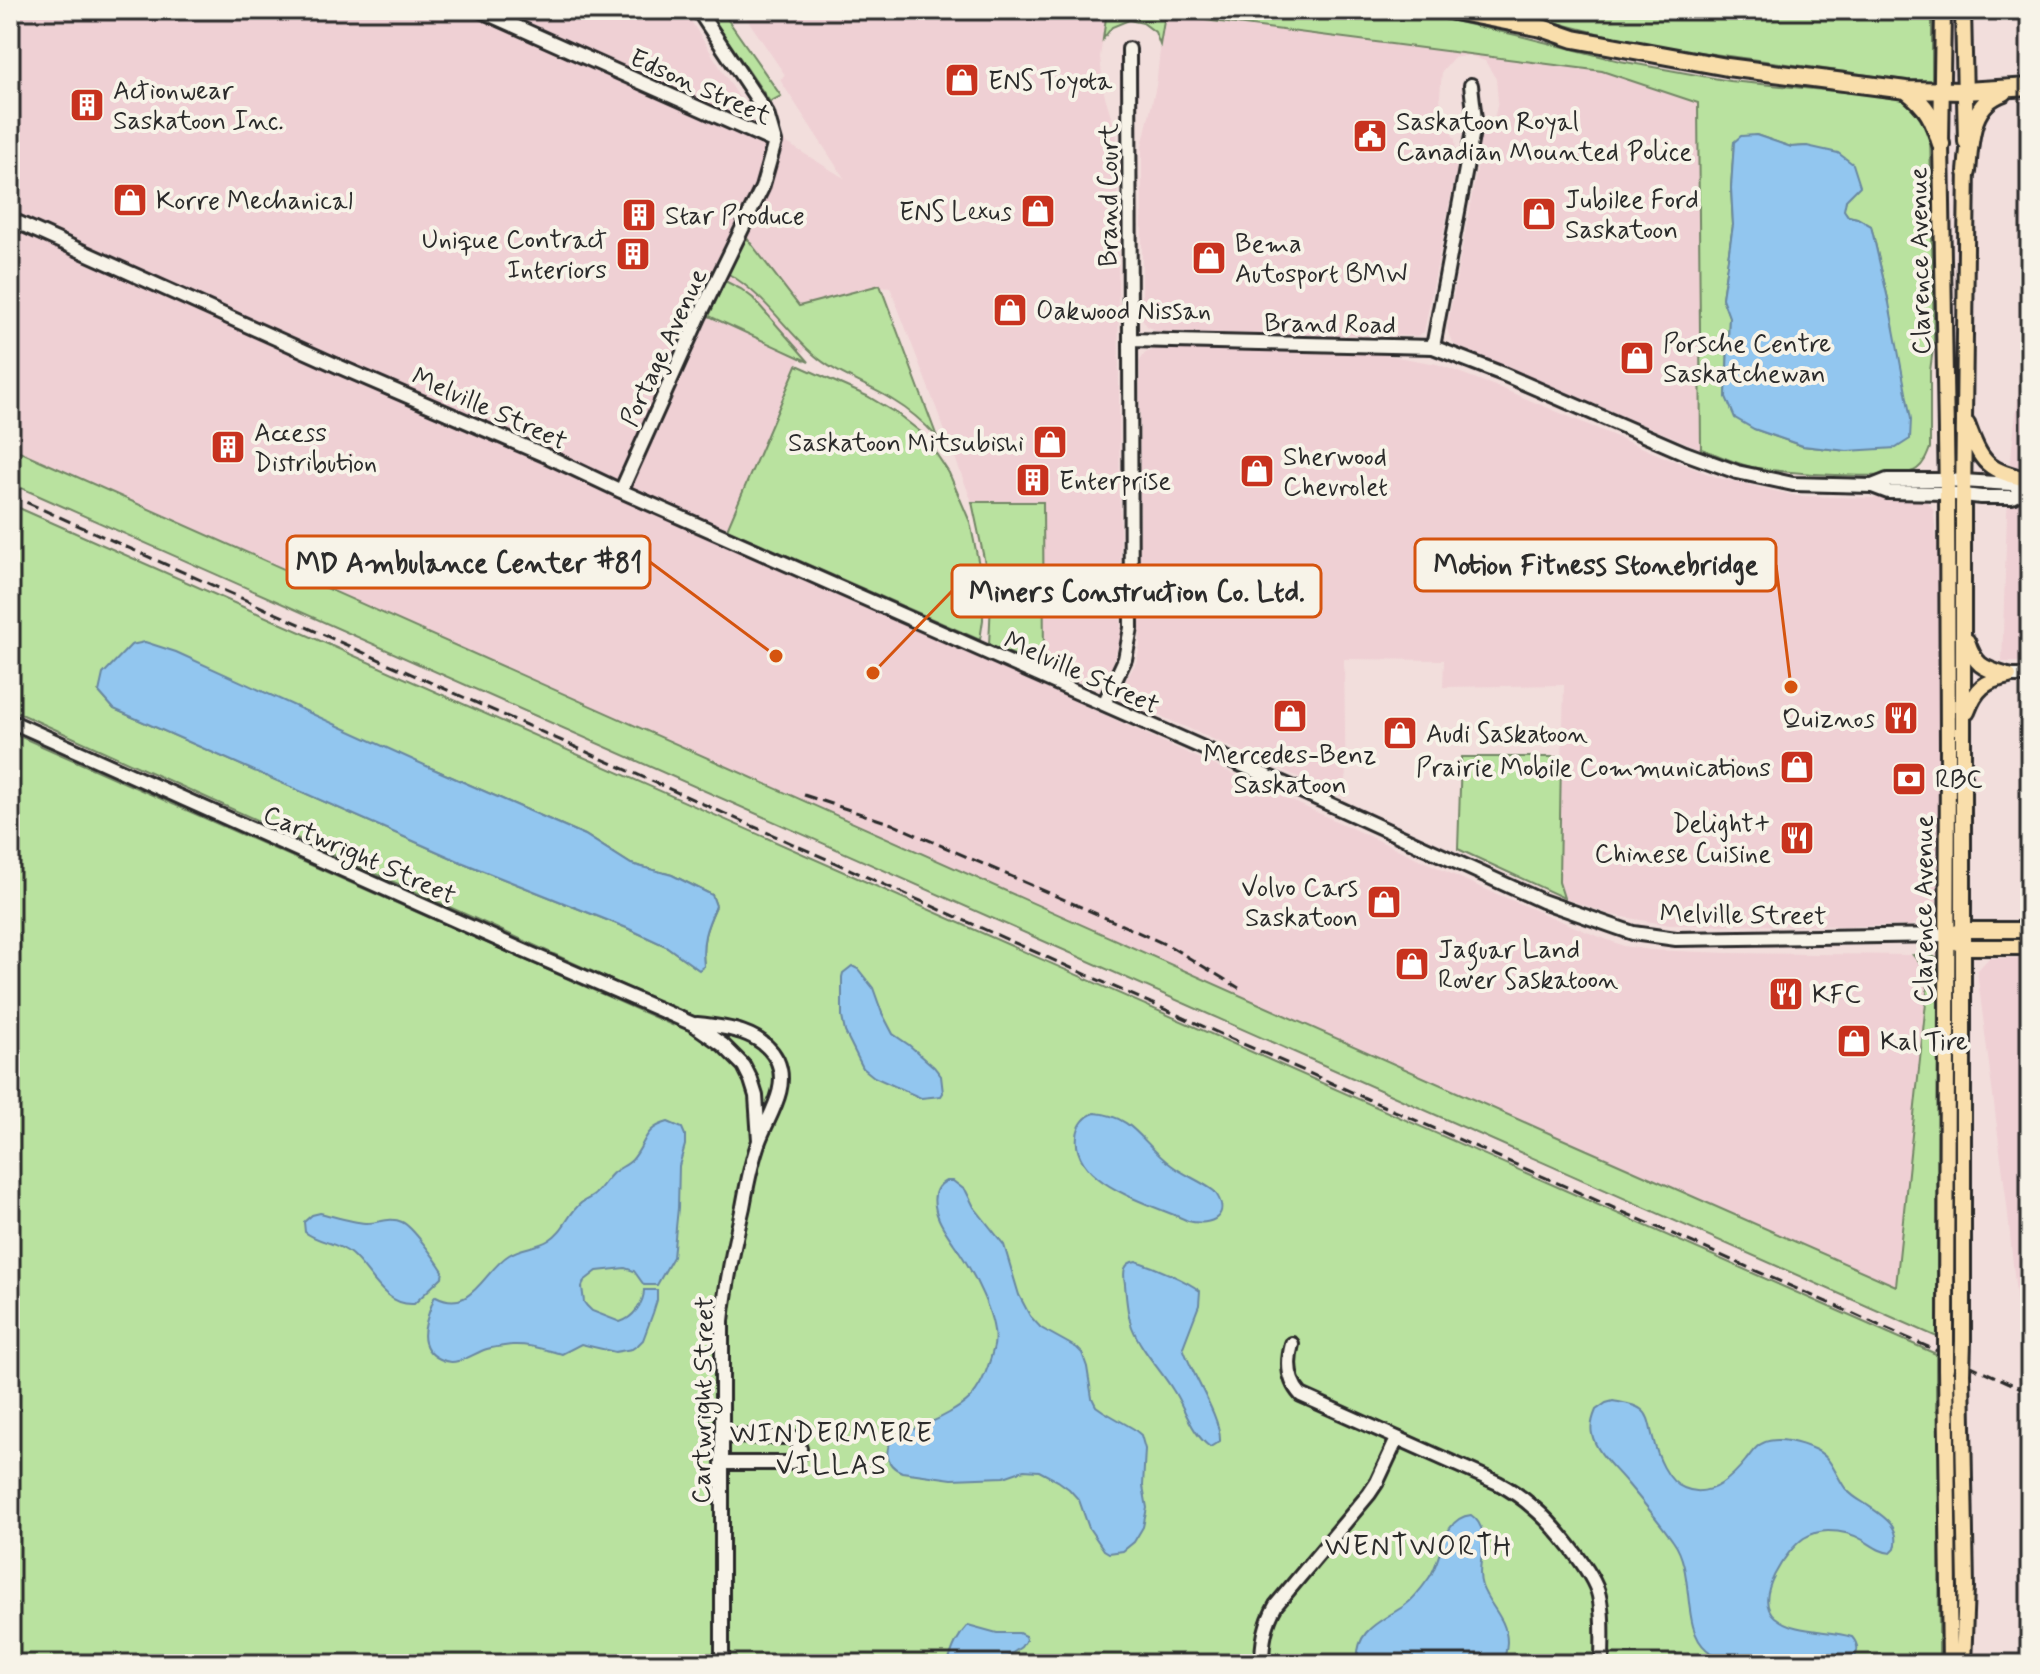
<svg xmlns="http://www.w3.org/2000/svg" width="2040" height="1674" font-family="Mynerve,sans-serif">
<rect width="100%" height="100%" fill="#f2dedc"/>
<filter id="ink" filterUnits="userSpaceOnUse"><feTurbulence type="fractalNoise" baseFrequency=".0125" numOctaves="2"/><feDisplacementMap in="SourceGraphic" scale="16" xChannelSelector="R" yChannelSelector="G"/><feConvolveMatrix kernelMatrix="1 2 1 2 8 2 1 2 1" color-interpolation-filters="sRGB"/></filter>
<g filter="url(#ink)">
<path fill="#efd0d4" d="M10 10H684L756 124 844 178 780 80 785 75 741 10H1107L1100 57 1104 93 1117 136 1121 636 1112 666 1099 681 1087 684 1044 667 1043 503 972 502 890 287 880 286 810 340 797 365 721 543 991 663 1480 887 1592 934 1624 946 1651 950 1727 953 1913 955 1929 973 1897 1286 1551 1134 10 447Z
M1164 15 1602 71 1698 103 1701 449 1455 345 1450 338 1447 328 1478 163 1479 142 1495 115 1498 101 1496 79 1485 61 1469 55 1453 58 1442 71 1440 96 1442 118 1455 139 1457 166 1424 332 1417 336 1258 334 1156 331 1147 326 1142 318V146L1156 86Z
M2030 298V662H2002L2007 514 2012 447Z
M1155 349 1375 353 1437 364 1503 389 1669 459 1719 478 1797 496 1919 499 1928 502 1933 509 1938 554 1941 784 1940 881 1935 907 1926 919 1910 926 1669 925 1612 915 1564 898 1559 882 1564 685 1443 687 1444 660 1344 659 1346 798 1131 703 1125 689 1126 680 1137 661 1140 645V361L1145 353Z
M1989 958H2030V1338L2020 1334 2007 1205 1977 971Z"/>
<path fill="#b9e29f" stroke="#728665" stroke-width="2" fill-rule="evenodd" d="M707 10H721L781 96 770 102Z
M1107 10H1375L1436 17 1516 35 1620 61 1730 81 1886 96C1915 101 1919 104 1930 132L1934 341 1930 371V448C1927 456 1924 464 1917 469 1900 482 1772 473 1748 466 1732 462 1717 454 1701 449L1698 103 1602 71 1165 15 1160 45 1155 32 1143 23 1129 20 1112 27 1103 39ZM1756 135 1791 147 1807 146 1846 200 1843 210 1848 216 1857 218 1871 226 1889 303 1847 451 1802 446 1754 429 1726 397 1729 316 1722 298 1733 225 1731 188 1734 142Z
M1506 10H1932V81L1927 83 1684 50 1601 34Z
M746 237 799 306 880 285 937 437C924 423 911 411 894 401 868 384 836 375 813 354 783 327 764 294 727 273Z
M725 281 741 289 753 298 809 362 709 316Z
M797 365 867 396 899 415 923 434 949 473 970 522 983 584V620L980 640 727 529Z
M10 447 1551 1134 1896 1286 1929 974 1913 955 1928 954 1936 958 1938 964 1937 1337 10 483Z
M972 502H1043L1044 667 989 645 991 601 986 568Z
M10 504 1936 1354V1411L1940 1413 1939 1664H10V732L672 1025 667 1005 10 709ZM99 692 431 768 585 835 631 864 672 875 712 895 716 906C706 928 701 941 704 966L698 969 666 946 627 928 461 862 114 709Z
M1461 757H1561L1559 882 1564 898 1458 849Z"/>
<path fill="#92c6ef" stroke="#6988a1" stroke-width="2" d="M1756 135 1791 147 1807 146 1838 153 1853 164 1860 186 1846 200 1844 210 1848 216 1857 218 1871 226 1889 303 1911 419 1910 439 1896 448 1847 451 1803 446 1754 429 1735 418 1726 397 1729 317 1722 298 1733 225 1731 188 1734 142 1741 136Z
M145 642 176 652 431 768 585 835 631 864 672 875 712 895 716 906C706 928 701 941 704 966L699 970 666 946 627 928 461 862 114 709 99 692 103 674 131 645Z
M852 966 858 969 873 988 882 1013 893 1034 909 1045 934 1067 941 1076 943 1093 941 1096 921 1098 874 1077 863 1068 845 1032 842 1017V977L843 973Z
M1095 1113C1135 1116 1142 1144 1171 1165 1184 1175 1201 1181 1214 1191 1233 1215 1212 1227 1188 1221 1155 1205 1071 1185 1077 1136 1078 1125 1085 1116 1095 1113Z
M668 1122 682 1128 685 1135V1145L679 1166 678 1208 673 1257 657 1285H644L634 1271 625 1268 597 1271 584 1281 582 1287 584 1302 587 1306 592 1311 620 1322C633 1318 644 1303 644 1290H657V1300L653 1313 643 1340 638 1345 632 1349 615 1352 581 1344 562 1354C545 1350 530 1344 512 1345 504 1346 495 1347 487 1349 477 1352 468 1359 458 1361 451 1363 446 1362 440 1359 413 1346 427 1319 434 1298L436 1296C472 1315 484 1270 509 1255 521 1247 536 1248 549 1240 564 1231 568 1214 581 1203 586 1199 592 1198 596 1193 602 1187 606 1180 612 1174 618 1168 626 1166 632 1160 647 1143 642 1129 668 1122Z
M946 1181H953L966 1191 974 1207 1004 1245 1019 1295 1030 1316 1041 1328 1077 1348 1082 1353 1087 1367 1092 1398 1096 1406 1103 1411 1134 1429 1141 1435 1145 1449 1143 1486 1147 1508 1143 1527 1134 1542 1123 1551 1109 1553 1104 1550 1089 1528 1079 1500 1069 1489 1058 1481 1039 1471 1024 1470 1004 1477 952 1479 902 1472C884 1465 882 1445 899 1435 907 1430 918 1429 927 1424 939 1419 960 1408 969 1399 981 1388 989 1365 993 1350 1002 1323 970 1266 954 1244 946 1232 937 1220 935 1206 933 1195 936 1186 946 1181Z
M320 1213C333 1216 352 1222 365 1223 378 1224 389 1216 402 1222 412 1226 436 1260 443 1271L442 1277 414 1304C383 1306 371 1271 351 1254 338 1242 318 1243 305 1232L304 1222 312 1215Z
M1136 1261C1154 1267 1186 1280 1200 1291L1199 1305 1183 1347C1191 1374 1221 1416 1220 1441L1210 1447C1191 1433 1185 1408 1173 1390 1160 1369 1141 1350 1132 1327 1127 1314 1126 1298 1125 1284 1123 1272 1123 1263 1136 1261Z
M1613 1401C1623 1403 1635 1404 1642 1410 1650 1416 1650 1429 1653 1438 1657 1455 1667 1482 1684 1488 1709 1499 1731 1479 1746 1460 1751 1454 1755 1446 1763 1443 1778 1436 1801 1443 1816 1450 1832 1458 1835 1474 1845 1488 1850 1494 1857 1499 1864 1503 1881 1515 1902 1525 1895 1549L1891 1553C1880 1552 1873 1546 1863 1540 1853 1534 1840 1531 1828 1531 1820 1531 1811 1534 1804 1538 1787 1550 1752 1598 1775 1617 1795 1634 1828 1629 1852 1637 1860 1646 1859 1654 1850 1663 1834 1666 1818 1662 1802 1661 1793 1661 1786 1664 1777 1664 1752 1665 1728 1667 1707 1650 1680 1628 1696 1572 1673 1541 1659 1521 1643 1502 1627 1483 1615 1468 1596 1453 1592 1434 1590 1426 1593 1417 1596 1410L1606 1403Z
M1471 1515C1495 1531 1474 1564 1482 1586 1489 1606 1507 1618 1507 1642 1506 1652 1506 1657 1499 1664H1358C1354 1630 1380 1622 1404 1606 1414 1599 1422 1588 1429 1578 1443 1559 1441 1518 1471 1515Z
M968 1625 997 1633H1019L1025 1636 1026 1640 1021 1647 997 1664H948C952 1648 957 1637 968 1625Z"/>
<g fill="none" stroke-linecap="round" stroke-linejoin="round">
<g stroke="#2b2b2b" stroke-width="18">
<path id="minor" d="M479 10 775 142
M1129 49 1130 340
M10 219 340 367 549 457 621 491 1303 792 1542 901 1633 933 1676 939 1947 935
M1433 347 1475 120 1471 85
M1872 486 1887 480H1947L2011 484 2030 489
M621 491 699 317 762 188 775 142 767 114 698 10
M2009 676H2030
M1104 704 1125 659 1131 628 1130 340 1433 347 1503 374 1685 453 1737 472 1793 484 1872 486 1888 492 1947 493 1981 497H2012L2028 489
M10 721 522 950 693 1024 723 1045 744 1066 751 1080 756 1096 759 1140
M697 1024C726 1027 762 1031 777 1060 790 1088 768 1116 759 1141 751 1162 747 1185 743 1207 734 1245 726 1282 722 1321V1664
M1292 1344C1287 1362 1287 1380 1301 1395L1498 1483C1511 1490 1523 1498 1534 1508 1553 1524 1594 1572 1599 1596 1604 1618 1602 1642 1602 1664
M722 1436 792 1437 797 1440 800 1449 797 1460 788 1463H722
M1262 1664C1262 1642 1265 1624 1276 1605L1369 1494 1377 1482 1397 1439"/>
</g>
<g stroke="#2b2b2b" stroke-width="20">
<path id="major" d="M1943 10 1941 144 1947 493 1948 747 1946 1333
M1963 10 1966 142
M1967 424C1982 465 1987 470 2030 480
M1967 641C1975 665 1982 668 2005 675
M1967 712C1976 688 1985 681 2009 676
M1958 932 1964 930H2030
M1957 942 1964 947H2030
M1963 1341V506L1967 162
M1946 1368 1950 1664
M1962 1373 1966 1587 1963 1664"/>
</g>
<g stroke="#2b2b2b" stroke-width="22">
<path id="highway" d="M1449 10 1542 28 1574 39 1727 67 1906 90 1965 91 2030 87
M1906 90C1928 107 1933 118 1941 144
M1967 172C1970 142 1969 103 2004 92"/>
</g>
<use href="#minor" stroke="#f7f3e8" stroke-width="12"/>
<use href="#major" stroke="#f9deab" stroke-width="14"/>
<use href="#highway" stroke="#f9deab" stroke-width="16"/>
<path stroke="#2b2b2b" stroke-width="3" stroke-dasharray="12 6" stroke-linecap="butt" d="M10 495 1042 955 2030 1392
M804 795 892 824 1131 929 1171 947 1239 988"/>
<g stroke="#2b2b2b" stroke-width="20" stroke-linecap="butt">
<path id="major-bridge" d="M1946 1368V1333
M1962 1373 1963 1341"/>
</g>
<use href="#major-bridge" stroke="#f9deab" stroke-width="14"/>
</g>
</g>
<defs>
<g id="shop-square" transform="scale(1.8)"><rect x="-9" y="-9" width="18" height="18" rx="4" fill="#c8321e" stroke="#f7f3e8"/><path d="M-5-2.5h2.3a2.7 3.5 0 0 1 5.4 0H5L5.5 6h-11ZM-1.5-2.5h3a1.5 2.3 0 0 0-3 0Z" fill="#fff"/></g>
<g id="building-square" transform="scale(1.8)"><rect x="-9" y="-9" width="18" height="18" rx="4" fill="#c8321e" stroke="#f7f3e8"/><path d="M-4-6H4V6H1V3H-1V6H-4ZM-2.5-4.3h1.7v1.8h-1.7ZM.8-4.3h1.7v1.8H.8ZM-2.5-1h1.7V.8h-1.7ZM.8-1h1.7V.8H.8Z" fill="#fff"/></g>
<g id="civic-square" transform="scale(1.8)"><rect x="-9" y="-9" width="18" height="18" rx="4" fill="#c8321e" stroke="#f7f3e8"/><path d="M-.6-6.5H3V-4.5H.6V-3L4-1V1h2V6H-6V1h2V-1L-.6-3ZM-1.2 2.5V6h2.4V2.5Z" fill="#fff"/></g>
<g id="restaurant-square" transform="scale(1.8)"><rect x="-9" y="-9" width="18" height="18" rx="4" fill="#c8321e" stroke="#f7f3e8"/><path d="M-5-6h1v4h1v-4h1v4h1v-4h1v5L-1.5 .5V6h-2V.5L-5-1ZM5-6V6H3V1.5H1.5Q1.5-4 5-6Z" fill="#fff"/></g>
<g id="bank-square" transform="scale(1.8)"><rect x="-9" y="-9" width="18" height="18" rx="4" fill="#c8321e" stroke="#f7f3e8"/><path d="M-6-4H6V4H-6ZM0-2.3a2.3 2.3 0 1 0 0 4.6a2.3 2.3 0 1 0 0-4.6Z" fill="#fff"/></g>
</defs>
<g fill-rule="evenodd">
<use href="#shop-square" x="962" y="80"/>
<use href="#building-square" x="87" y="105"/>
<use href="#civic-square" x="1370" y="136"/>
<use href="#shop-square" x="130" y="200"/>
<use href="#shop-square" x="1038" y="211"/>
<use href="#shop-square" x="1539" y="214"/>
<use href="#building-square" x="639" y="215"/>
<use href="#building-square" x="633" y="254"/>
<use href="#shop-square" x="1209" y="258"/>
<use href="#shop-square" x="1010" y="310"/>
<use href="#shop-square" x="1637" y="358"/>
<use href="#shop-square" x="1050" y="442"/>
<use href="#building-square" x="228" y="447"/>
<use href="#shop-square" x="1257" y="471"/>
<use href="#building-square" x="1033" y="480"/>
<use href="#shop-square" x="1290" y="716"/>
<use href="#restaurant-square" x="1901" y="718"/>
<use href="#shop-square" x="1400" y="733"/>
<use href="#shop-square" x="1797" y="767"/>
<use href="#bank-square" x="1909" y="779"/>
<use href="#restaurant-square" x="1797" y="838"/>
<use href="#shop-square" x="1384" y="902"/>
<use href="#shop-square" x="1412" y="964"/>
<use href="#restaurant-square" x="1786" y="994"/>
<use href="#shop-square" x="1854" y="1041"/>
</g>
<g text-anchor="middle" stroke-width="8" stroke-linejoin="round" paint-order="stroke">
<g font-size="26" fill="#2b2b2b" stroke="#f7f3e8" text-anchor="start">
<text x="988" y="89">ENS Toyota</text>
<text x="113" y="99">Actionwear<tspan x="113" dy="30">Saskatoon Inc.</tspan></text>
<text x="1396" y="130">Saskatoon Royal<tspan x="1396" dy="30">Canadian Mounted Police</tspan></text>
<text x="1565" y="208">Jubilee Ford<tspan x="1565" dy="30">Saskatoon</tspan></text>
<text x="156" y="209">Korre Mechanical</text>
<text x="1012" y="220" text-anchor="end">ENS Lexus</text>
<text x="665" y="224">Star Produce</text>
<text x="607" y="248" text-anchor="end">Unique Contract<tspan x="607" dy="30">Interiors</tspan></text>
<text x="1235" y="252">Bema<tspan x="1235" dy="30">Autosport BMW</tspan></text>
<text x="1036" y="319">Oakwood Nissan</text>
<text x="1663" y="352">Porsche Centre<tspan x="1663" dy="30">Saskatchewan</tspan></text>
<text x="254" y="441">Access<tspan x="254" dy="30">Distribution</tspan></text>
<text x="1024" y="451" text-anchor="end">Saskatoon Mitsubishi</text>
<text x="1283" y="465">Sherwood<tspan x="1283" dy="30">Chevrolet</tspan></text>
<text x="1059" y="489">Enterprise</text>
<text x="1875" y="727" text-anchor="end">Quiznos</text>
<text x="1426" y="742">Audi Saskatoon</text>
<text x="1290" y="763" text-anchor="middle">Mercedes-Benz<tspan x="1290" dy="30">Saskatoon</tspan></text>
<text x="1771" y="776" text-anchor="end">Prairie Mobile Communications</text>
<text x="1935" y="788">RBC</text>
<text x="1771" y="832" text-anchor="end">Delight+<tspan x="1771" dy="30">Chinese Cuisine</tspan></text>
<text x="1358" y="896" text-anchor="end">Volvo Cars<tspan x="1358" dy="30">Saskatoon</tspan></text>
<text x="1438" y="958">Jaguar Land<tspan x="1438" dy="30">Rover Saskatoon</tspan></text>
<text x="1812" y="1003">KFC</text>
<text x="1880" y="1050">Kal Tire</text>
</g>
<g font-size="26" fill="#2b2b2b" stroke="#f7f3e8">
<text transform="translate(701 86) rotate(24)" y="9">Edson Street</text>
<text transform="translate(1108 195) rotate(-90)" y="9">Brand Court</text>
<text transform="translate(1919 261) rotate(-91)" y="9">Clarence Avenue</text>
<text transform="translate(1330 323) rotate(1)" y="9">Brand Road</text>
<text transform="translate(663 347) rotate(-65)" y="9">Portage Avenue</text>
<text transform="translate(490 408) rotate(24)" y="9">Melville Street</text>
<text transform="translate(1082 672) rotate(24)" y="9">Melville Street</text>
<text transform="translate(360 854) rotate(24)" y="9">Cartwright Street</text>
<text transform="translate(1923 909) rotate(-90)" y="9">Clarence Avenue</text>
<text transform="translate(1743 914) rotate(1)" y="9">Melville Street</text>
<text transform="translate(702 1400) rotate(-89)" y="9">Cartwright Street</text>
</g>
<g font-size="28" letter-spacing="2" fill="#2b2b2b" stroke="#f7f3e8">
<text x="832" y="1442">WINDERMERE<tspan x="832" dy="32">VILLAS</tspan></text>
<text x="1419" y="1555">WENTWORTH</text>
</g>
</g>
<path fill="none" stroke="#d5540f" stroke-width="3" d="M776 656L650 562M1791 687L1776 565M873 673L952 591"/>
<g fill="#d5540f" stroke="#f7f3e8" stroke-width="3">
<circle cx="776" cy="656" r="8"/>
<circle cx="1791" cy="687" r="8"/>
<circle cx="873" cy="673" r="8"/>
</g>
<g fill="#f7f3e8" stroke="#d5540f" stroke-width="3">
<rect x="287" y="536" width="363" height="52" rx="8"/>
<rect x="1415" y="539" width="361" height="52" rx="8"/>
<rect x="952" y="565" width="369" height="52" rx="8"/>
</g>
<g font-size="28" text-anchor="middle" font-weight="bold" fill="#2b2b2b">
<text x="469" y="572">MD Ambulance Center #81</text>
<text x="1596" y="574">Motion Fitness Stonebridge</text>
<text x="1137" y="601">Miners Construction Co. Ltd.</text>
</g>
<rect width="2040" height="1674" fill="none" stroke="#f7f3e8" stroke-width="40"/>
<rect x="20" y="20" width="2000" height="1634" fill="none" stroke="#2b2b2b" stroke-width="3" filter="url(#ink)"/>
</svg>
